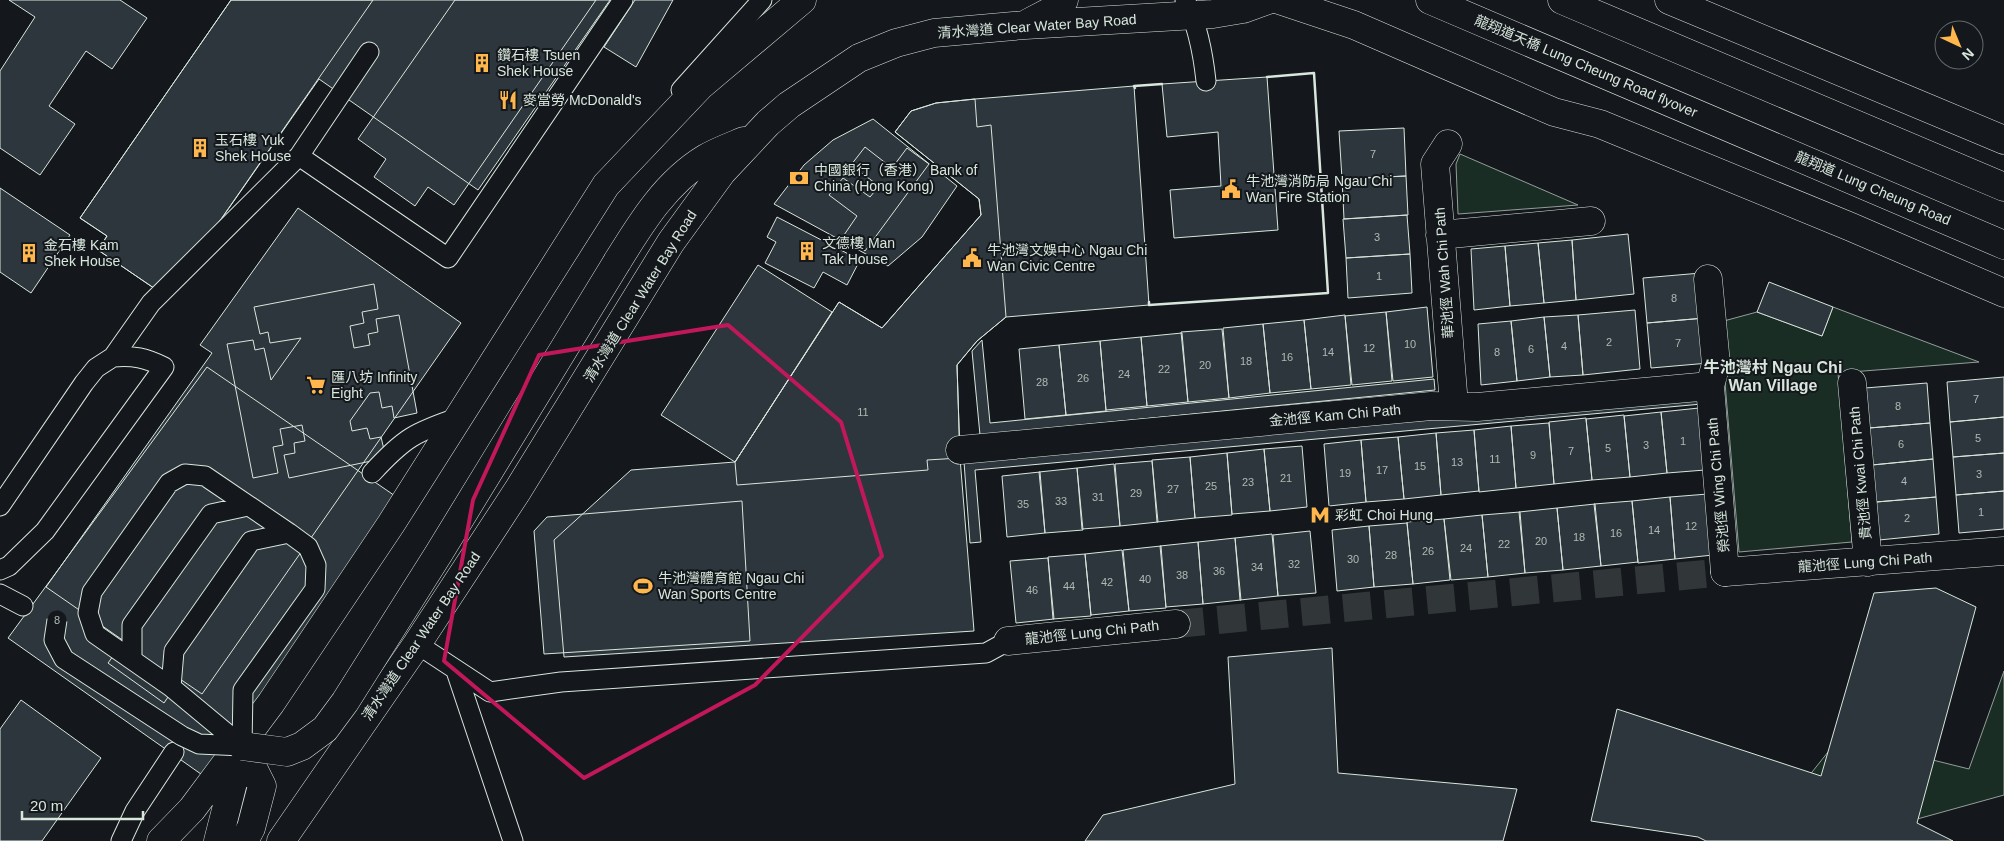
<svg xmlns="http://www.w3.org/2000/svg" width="2004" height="841" font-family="Helvetica,'Noto Sans TC',sans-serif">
<rect width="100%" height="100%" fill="#14181c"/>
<path fill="#1a2d24" stroke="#939e99" d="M1460 154 1578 205 1458 214 1456 164Z
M1833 307 1979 362 1838 373 1852 542 1739 552 1720 322 1757 312 1822 336Z
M2004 671V795L1863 834 1757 841 1840 737 1969 769Z"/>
<path fill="#2c363c" stroke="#d8e6dc" d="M9 0H120L147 18 112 69 86 51 49 106 75 124 40 175 0 148V71L35 17Z
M231 0H373L167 297 98 250 107 236 80 218Z
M231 0H610L478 190 319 79 167 297 98 250 107 236 80 218Z
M455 0H596L454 205 428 187 415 206 374 177 386 159 358 139Z
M635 0H673L636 67 604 47Z
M1267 77 1278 230 1174 238 1170 190 1221 186 1218 132 1167 137 1162 84Z
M1134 86 1149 305 1006 317 977 341 957 365 960 458 974 631 564 657 554 540 631 470 735 462 839 302 882 328 981 215 979 199 895 132 911 111 936 103 975 99Z
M975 99 977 127 991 125 1006 317 977 341 957 365 960 458 927 460 928 470 737 485 735 462 839 302 882 328 981 215 979 199 895 132 911 111 936 103Z
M873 119 957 186 922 237 888 266 774 204 804 165 833 140Z
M1404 128 1406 176 1342 179 1339 131Z
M865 147 892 168 907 148 929 164 865 251 844 235 857 216 829 195 843 178 870 197 879 186 851 165Z
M1406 176 1408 215 1344 219 1342 179Z
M0 188 70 235 31 293 0 272Z
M298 208 461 323 202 694 180 679 164 703 108 663 124 641 46 587 212 353 200 345Z
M1407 215 1410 254 1346 258 1343 219Z
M777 217 860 260 847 285 823 272 814 288 765 263 776 242 767 237Z
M1628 234 1634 294 1576 300 1572 240Z
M1572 240 1576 300 1544 303 1538 243Z
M1538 243 1544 303 1510 306 1505 246Z
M1505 246 1510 306 1474 310 1471 249Z
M1410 254 1412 293 1348 298 1346 258Z
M758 265 832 312 735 462 661 415Z
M1701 273 1705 318 1647 323 1643 278Z
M1769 282 1833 307 1822 336 1757 312Z
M374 284 378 309 362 312 364 323 350 326 354 348 370 345 368 334 378 332 376 319 399 315 417 413 394 418 392 406 382 408 379 392 370 393 350 421 352 431 367 428 370 439 381 437 386 458 289 478 284 455 295 453 294 443 305 441 302 425 280 429 283 445 273 447 278 473 253 478 227 344 253 340 255 350 264 348 271 380 301 338 270 343 268 332 260 334 254 307Z
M1427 307 1433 377 1393 381 1386 312Z
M1635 310 1640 369 1583 375 1578 315Z
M1386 312 1392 381 1352 385 1345 316Z
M1345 315 1351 385 1311 389 1304 320Z
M1578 315 1583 375 1550 377 1544 317Z
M1544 317 1550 377 1517 381 1511 321Z
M1705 318 1709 363 1651 368 1647 323Z
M1304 320 1311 389 1270 393 1263 324Z
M1511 321 1517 381 1481 385 1478 324Z
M1263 324 1270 393 1229 398 1223 328Z
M1222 329 1229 398 1188 402 1181 332Z
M1182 333 1188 402 1147 406 1141 337Z
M1141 337 1147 406 1106 410 1100 341Z
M982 340 990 423 1434 379 1435 390 980 435 972 351Z
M1100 341 1106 411 1066 415 1059 345Z
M1059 345 1066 415 1025 419 1019 349Z
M207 367 401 500 208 779 8 638Z
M2004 377V417L1950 422 1947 382Z
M1927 383 1930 423 1869 428 1865 388Z
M1702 395V404L975 470 981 542 970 543 964 462Z
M1699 408 1705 470 1667 473 1661 412Z
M1661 412 1667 473 1630 477 1624 416Z
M1624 415 1630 477 1592 480 1586 419Z
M2004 417V453L1953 457 1950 422Z
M1586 418 1592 480 1554 484 1549 422Z
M1549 423 1554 484 1516 488 1511 426Z
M1930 423 1933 459 1872 465 1869 428Z
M1511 426 1516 488 1479 492 1474 430Z
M1474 430 1479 491 1441 495 1436 433Z
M1436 433 1441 495 1404 499 1398 437Z
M1398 437 1404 499 1366 502 1361 440Z
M1361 440 1366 502 1329 506 1324 444Z
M1302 446 1307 507 1270 511 1264 449Z
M1264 449 1270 511 1232 514 1227 453Z
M1227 453 1232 515 1195 518 1190 457Z
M2004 453V491L1956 495 1953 457Z
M1190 457 1195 518 1157 522 1152 460Z
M1933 459 1936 497 1876 502 1872 465Z
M1152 461 1158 522 1120 526 1115 464Z
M1114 464 1120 526 1082 529 1077 468Z
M1077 468 1083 530 1045 533 1039 472Z
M1040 472 1045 533 1007 537 1002 476Z
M2004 491V529L1959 533 1956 495Z
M1708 494 1713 555 1675 559 1670 497Z
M1670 497 1675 559 1638 563 1632 501Z
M1936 497 1939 534 1879 540 1876 502Z
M742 501 750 641 544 654 534 531 547 517Z
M1632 501 1638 562 1601 566 1594 504Z
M1595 504 1601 566 1563 570 1557 508Z
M1557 508 1563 570 1525 573 1519 512Z
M1520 512 1525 573 1488 577 1482 515Z
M1482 515 1488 577 1451 580 1444 519Z
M1444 519 1450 580 1413 584 1407 522Z
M1407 523 1413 584 1374 587 1369 526Z
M1369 526 1374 587 1337 591 1332 530Z
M1310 531 1316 593 1278 596 1273 535Z
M1272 534 1278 596 1240 600 1235 538Z
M1235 538 1241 600 1203 604 1198 542Z
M1198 542 1203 604 1166 607 1160 546Z
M1161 546 1166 608 1129 611 1123 550Z
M1122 550 1129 611 1091 615 1085 554Z
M1085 554 1091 616 1053 619 1048 557Z
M1048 558 1054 619 1016 623 1010 561Z
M1936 588 1976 607 1917 823 1953 841H1706L1698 837 1591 821 1617 709 1821 776 1874 593Z
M1332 648 1338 773 1517 789 1503 841H1085L1103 815 1235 784 1228 657Z
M21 700 101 758 42 841H0V729Z"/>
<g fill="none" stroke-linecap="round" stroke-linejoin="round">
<path stroke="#313739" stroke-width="28" stroke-dasharray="28 14" stroke-linecap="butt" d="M1176 624 1725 572"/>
<g stroke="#d8e6dc" stroke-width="21">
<path id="service" d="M1185 0C1198 25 1203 53 1206 81
M681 90 762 0
M299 156 448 258 623 0
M372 473C404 438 415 432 460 417
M0 506 84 383 96 368 113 357 151 303 299 156 369 52
M0 570 9 566 45 531 164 367C146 358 133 355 113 357
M0 594 23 606
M417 644 490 692 561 682 986 653 1008 641
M456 671 513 841
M121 841 135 811 174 752"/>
</g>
<g stroke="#d8e6dc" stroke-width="29">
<path id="pedestrian" d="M1448 144 1435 164 1454 405
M1440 235 1591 221
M1708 279 1716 364 1710 386 1725 572
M1852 383 1868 562
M960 450 1431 406 1477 407 1710 386
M1008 641 1176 624"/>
</g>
<g stroke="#d8e6dc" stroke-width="29">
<path id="minor" d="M1725 572 2004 551"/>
</g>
<g stroke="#d8e6dc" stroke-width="29">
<path id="primary" d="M1028 23 1051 11 1064 0
M617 262C641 223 666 182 706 158 718 151 732 146 744 141
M242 746 262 786 251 828 244 841
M161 841 192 809 271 703 391 524 606 185 700 86 802 0
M218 841 240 755
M281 841 417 644 518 490 671 242 722 172 768 123 789 105 859 58 896 43 934 33 1025 25 1213 14 1243 9 1268 0"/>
</g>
<g stroke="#d8e6dc" stroke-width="29">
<path id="trunk" d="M1279 0 1354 25 1554 112 1600 124 1851 227 2004 293
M1430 0 2004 245
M1562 0 2004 187
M1669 0 2004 140"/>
</g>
<use href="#service" stroke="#14181c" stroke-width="19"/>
<use href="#pedestrian" stroke="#14181c" stroke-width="28"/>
<use href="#minor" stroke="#14181c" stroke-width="28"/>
<use href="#primary" stroke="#14181c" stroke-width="28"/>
<use href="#trunk" stroke="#14181c" stroke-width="28"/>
<g stroke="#d8e6dc" stroke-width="21" stroke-linecap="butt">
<path id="service-bridge" d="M185 474 205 476 289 533 308 547 316 565 315 589 243 690 242 746 171 687 95 634 88 613 92 592 169 483Z
M57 620 54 640 64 659 182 736 199 744 242 746
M132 659V625L211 514 248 506
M171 687 174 651 251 541 289 533"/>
</g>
<g stroke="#d8e6dc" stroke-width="29" stroke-linecap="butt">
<path id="primary-bridge" d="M242 746 287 752 302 746 325 729 345 702 439 553 617 262"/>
</g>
<use href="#service-bridge" stroke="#14181c" stroke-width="19"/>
<use href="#primary-bridge" stroke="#14181c" stroke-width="28"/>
<path stroke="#d8e6dc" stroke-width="2.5" d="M1135 88 1134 86 1162 84
M1149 302V305L1328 293 1314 73 1267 77"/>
</g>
<path fill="none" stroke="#c2185b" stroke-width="4" stroke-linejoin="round" d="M728 325 841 422 882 556 755 685 584 778 444 661 473 500 539 355Z"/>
<defs>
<g id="building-bare" transform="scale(1.5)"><path d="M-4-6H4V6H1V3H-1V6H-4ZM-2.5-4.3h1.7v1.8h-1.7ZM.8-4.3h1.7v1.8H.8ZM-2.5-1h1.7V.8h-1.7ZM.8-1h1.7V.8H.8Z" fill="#ffb74d" stroke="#14181c" stroke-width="2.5" paint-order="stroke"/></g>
<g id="restaurant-bare" transform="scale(1.5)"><path d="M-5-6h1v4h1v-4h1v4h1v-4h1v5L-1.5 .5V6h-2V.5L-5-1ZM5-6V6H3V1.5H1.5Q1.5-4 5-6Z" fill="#ffb74d" stroke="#14181c" stroke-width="2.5" paint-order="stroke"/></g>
<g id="bank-bare" transform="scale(1.5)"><path d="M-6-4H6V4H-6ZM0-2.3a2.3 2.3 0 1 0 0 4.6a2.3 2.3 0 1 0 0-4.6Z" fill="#ffb74d" stroke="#14181c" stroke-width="2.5" paint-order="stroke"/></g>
<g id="civic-bare" transform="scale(1.5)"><path d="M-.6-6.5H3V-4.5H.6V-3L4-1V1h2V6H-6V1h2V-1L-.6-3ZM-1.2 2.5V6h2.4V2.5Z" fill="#ffb74d" stroke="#14181c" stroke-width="2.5" paint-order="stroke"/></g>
<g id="supermarket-bare" transform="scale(1.5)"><path d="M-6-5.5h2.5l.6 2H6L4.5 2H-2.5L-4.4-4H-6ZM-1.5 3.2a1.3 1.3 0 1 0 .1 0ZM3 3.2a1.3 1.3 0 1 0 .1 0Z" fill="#ffb74d" stroke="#14181c" stroke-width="2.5" paint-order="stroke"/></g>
<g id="metro-bare" transform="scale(1.5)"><path d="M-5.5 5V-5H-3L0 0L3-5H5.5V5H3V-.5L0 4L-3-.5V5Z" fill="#ffb74d" stroke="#14181c" stroke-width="2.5" paint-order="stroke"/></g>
<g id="stadium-bare" transform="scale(1.5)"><path d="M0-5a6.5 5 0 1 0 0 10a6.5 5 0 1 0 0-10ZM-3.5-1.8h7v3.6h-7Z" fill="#ffb74d" stroke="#14181c" stroke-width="2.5" paint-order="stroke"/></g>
</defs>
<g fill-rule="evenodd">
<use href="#building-bare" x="482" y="63"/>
<use href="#restaurant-bare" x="508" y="100"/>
<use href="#building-bare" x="200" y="148"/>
<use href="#bank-bare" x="799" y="178"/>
<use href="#civic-bare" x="1231" y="189"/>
<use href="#building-bare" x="807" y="251"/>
<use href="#building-bare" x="29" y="253"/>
<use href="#civic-bare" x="972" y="258"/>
<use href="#supermarket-bare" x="316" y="385"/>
<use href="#metro-bare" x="1320" y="515"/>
<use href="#stadium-bare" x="643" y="586"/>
</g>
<g text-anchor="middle" stroke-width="4" stroke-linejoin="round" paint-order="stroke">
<g font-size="11" fill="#adbab4">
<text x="1373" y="158">7</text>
<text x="1377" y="241">3</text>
<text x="1379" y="280">1</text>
<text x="1674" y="302">8</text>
<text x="1609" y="346">2</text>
<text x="1678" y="347">7</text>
<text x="1410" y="348">10</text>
<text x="1564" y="350">4</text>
<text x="1369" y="352">12</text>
<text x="1531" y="353">6</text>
<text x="1328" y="356">14</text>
<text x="1497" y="356">8</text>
<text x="1287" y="361">16</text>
<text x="1246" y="365">18</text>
<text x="1205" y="369">20</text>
<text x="1164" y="373">22</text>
<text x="1124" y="378">24</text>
<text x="1083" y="382">26</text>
<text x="1042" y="386">28</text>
<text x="1976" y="403">7</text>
<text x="1898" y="410">8</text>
<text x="863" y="416">11</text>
<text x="1978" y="442">5</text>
<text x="1683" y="445">1</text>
<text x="1901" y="448">6</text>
<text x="1646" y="449">3</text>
<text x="1608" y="452">5</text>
<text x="1571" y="455">7</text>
<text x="1533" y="459">9</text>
<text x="1495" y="463">11</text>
<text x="1457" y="466">13</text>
<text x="1420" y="470">15</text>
<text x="1382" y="474">17</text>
<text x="1345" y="477">19</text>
<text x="1979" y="478">3</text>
<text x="1286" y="482">21</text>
<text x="1904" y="485">4</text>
<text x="1248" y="486">23</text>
<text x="1211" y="490">25</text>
<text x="1173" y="493">27</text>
<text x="1136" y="497">29</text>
<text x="1098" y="501">31</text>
<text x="1061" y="505">33</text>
<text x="1023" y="508">35</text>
<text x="1981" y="516">1</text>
<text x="1907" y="522">2</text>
<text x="1691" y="530">12</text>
<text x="1654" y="534">14</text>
<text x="1616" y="537">16</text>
<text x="1579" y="541">18</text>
<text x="1541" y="545">20</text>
<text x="1504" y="548">22</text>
<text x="1466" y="552">24</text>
<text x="1428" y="555">26</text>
<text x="1391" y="559">28</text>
<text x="1353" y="563">30</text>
<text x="1294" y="568">32</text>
<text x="1257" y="571">34</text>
<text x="1219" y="575">36</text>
<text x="1182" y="579">38</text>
<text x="1145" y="583">40</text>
<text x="1107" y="586">42</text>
<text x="1069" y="590">44</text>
<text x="1032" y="594">46</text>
<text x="57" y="624">8</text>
</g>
<g font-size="14" fill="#d8e6dc" stroke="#14181c">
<text transform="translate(1037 26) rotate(-4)" y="5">清水灣道 Clear Water Bay Road</text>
<text transform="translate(1586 66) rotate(23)" y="5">龍翔道天橋 Lung Cheung Road flyover</text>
<text transform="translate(1873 188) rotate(23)" y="5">龍翔道 Lung Cheung Road</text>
<text transform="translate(1444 273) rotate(-94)" y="5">華池徑 Wah Chi Path</text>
<text transform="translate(640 296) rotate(-58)" y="5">清水灣道 Clear Water Bay Road</text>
<text transform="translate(1335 415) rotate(-5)" y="5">金池徑 Kam Chi Path</text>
<text transform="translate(1860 473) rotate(-95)" y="5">貴池徑 Kwai Chi Path</text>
<text transform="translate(1718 485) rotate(-95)" y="5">榮池徑 Wing Chi Path</text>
<text transform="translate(1865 562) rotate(-4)" y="5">龍池徑 Lung Chi Path</text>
<text transform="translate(1092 632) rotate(-6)" y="5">龍池徑 Lung Chi Path</text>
<text transform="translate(421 636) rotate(-56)" y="5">清水灣道 Clear Water Bay Road</text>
</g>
<g font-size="14" fill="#d8e6dc" stroke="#14181c" text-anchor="start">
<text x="497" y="60">鑽石樓 Tsuen<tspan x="497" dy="16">Shek House</tspan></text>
<text x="523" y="105">麥當勞 McDonald's</text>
<text x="215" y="145">玉石樓 Yuk<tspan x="215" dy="16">Shek House</tspan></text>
<text x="814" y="175">中國銀行（香港） Bank of<tspan x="814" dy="16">China (Hong Kong)</tspan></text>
<text x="1246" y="186">牛池灣消防局 Ngau Chi<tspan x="1246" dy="16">Wan Fire Station</tspan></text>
<text x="822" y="248">文德樓 Man<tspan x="822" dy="16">Tak House</tspan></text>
<text x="44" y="250">金石樓 Kam<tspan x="44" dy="16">Shek House</tspan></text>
<text x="987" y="255">牛池灣文娛中心 Ngau Chi<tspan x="987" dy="16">Wan Civic Centre</tspan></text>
<text x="331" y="382">匯八坊 Infinity<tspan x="331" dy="16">Eight</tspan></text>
<text x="1335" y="520">彩虹 Choi Hung</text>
<text x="658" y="583">牛池灣體育館 Ngau Chi<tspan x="658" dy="16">Wan Sports Centre</tspan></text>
</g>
<g font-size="16" font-weight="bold" fill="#d8e6dc" stroke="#14181c">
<text x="1773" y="373">牛池灣村 Ngau Chi<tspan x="1773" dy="18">Wan Village</tspan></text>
</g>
</g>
<g transform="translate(1959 45) rotate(136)"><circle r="24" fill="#14181c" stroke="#626a69"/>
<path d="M0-4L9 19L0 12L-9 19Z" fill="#ffb74d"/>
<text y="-8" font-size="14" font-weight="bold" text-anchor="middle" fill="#d8e6dc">N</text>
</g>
<path d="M22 811v8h121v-8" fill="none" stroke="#d8e6dc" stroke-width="2.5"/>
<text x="30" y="811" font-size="15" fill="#d8e6dc" stroke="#14181c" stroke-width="4" paint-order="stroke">20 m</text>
</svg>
